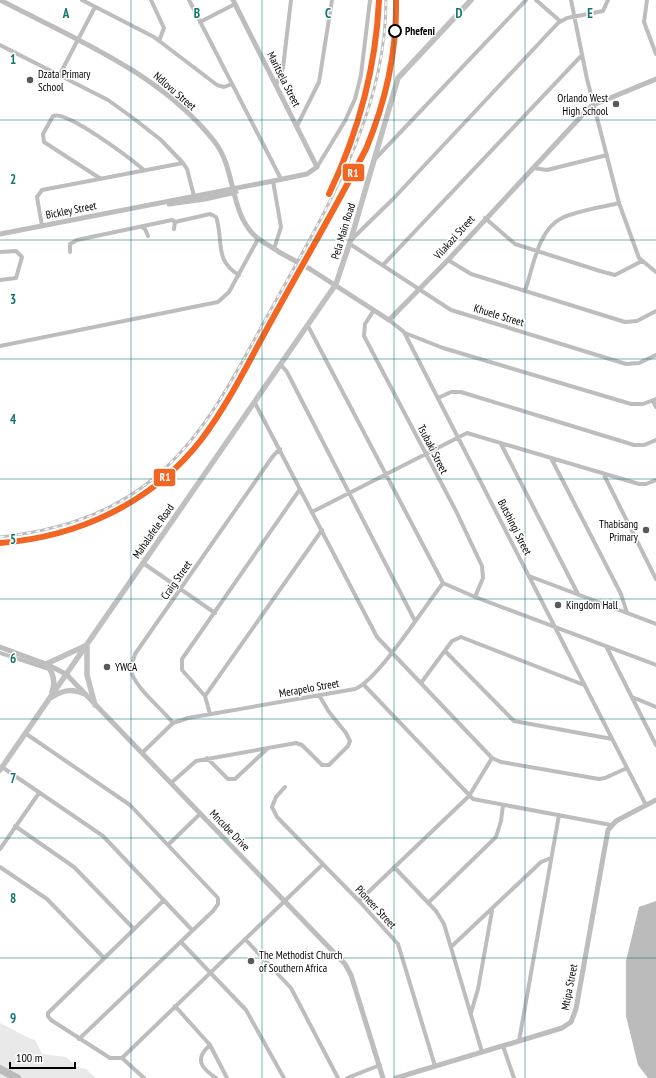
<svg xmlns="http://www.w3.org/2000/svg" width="656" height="1078" font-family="'PT Sans Narrow',sans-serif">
<rect width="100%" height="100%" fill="#fff"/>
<path fill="#e9e9e9" d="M0 1023 29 1038 35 1040 42 1054 66 1057 77 1067 86 1069 96 1078H0Z"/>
<path fill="#bbb" d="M656 901V1078H648L638 1065 626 1016V961L639 907Z"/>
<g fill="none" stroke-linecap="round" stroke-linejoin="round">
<path stroke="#bbb" stroke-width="8" d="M0 1069 17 1078"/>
<path stroke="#bdbdbd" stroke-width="4" d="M82 0 154 37 217 85 224 87 232 84
M151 0 164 28 159 41
M189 0 281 179
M536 0 560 21
M571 0 587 79 619 203 639 258 656 272
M647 0 644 22 656 54
M200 22 235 4
M0 45 108 100 133 118 161 140 183 163 187 169 194 196
M59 76 95 7
M276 85 283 68 291 0
M297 126 319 82 332 0
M376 158 526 0
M317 167 345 121 355 99 361 75 370 0
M533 168 547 170 607 155
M101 179 44 142 43 134 53 116C67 110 131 159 144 170
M273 181 281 227 274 249
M485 218 515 244 600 271 615 275 642 261
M42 226 37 197 42 190 183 163
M142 227 145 229 148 236
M174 229 175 222
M352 239 393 199 558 23 567 18 603 11 608 0
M350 244 451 310 626 364 639 363 656 355
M0 252 16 251 22 257 16 278 0 280
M70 252V244L77 240 172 220 175 222 210 214 216 217 217 220C223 243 215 261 239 275
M448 260 471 274 625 322 637 321 656 311
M383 265 582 55
M525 291C533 268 538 229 562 218 576 211 603 207 619 203
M374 310 365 324 364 336 456 511 482 566 483 578 475 597
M389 320 404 332 646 805
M308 326 443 583
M405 333 443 348 631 404H643L656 399
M0 346 218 302 229 292 258 239
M281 365 287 372 415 621
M438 398 451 392H461L634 445H644L656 440
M653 401 656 407
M255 403 377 637 492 758 501 762 599 779 605 778 627 768
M501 444 578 594
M551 458 621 594 627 613
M603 473 656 579
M312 512 467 433 639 484H646L656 480
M143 563 215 613
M529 576 656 624
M443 583 475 597 656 665
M606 646 656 745
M445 651 514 721 612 739
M0 653 49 669
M421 683 452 641 461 637 584 685
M364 685 473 799 611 825
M205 696 322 530
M632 697 656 707
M210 714 205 696 182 670V659L300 489
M173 723C162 709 134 687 131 670 131 665 134 659 135 654L273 456 280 449
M25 733 130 805 218 898V904L213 911 79 1039
M142 753 173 723 188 718 355 689C378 680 425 606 443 583
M207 758 228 779H235L267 749
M2 767 103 836 192 930
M171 783 196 761 296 743 302 745 322 765H329L348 746 350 741 346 733 329 712 319 695
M285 787 276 797 272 807 277 817 359 901 398 944 435 1066
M15 826 74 867 134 929
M168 845 200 814
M0 849 39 793
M0 867 47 899 104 958
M394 867 436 911 444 924 482 1052
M164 900 48 1013V1016L51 1020 110 1058H122L322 865
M359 901 469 796 492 758
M428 903 496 837 501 821 503 805
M245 939 291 988 338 1078
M181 942 246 1010 284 1078
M451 947 541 862 551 858
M175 1006 210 1045 227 1078
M471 1013 478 989 492 911
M519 1041 559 815
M210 1045C194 1059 201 1068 216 1078
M503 1046 514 1078
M122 1058 144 1078
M347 1078 380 1065"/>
<path stroke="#bdbdbd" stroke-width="5" d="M0 0C75 39 160 73 214 141 236 168 229 210 254 235 261 242 271 246 279 252
M169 204 205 199 236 192
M0 234 273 181 307 174 317 167 233 0
M310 269 389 320 448 260 588 109 593 105 656 79
M0 647 46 664 66 674 345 964 351 975 383 1078
M396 1078 562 1028 571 1022 576 1009 608 830 616 821 656 800"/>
<path stroke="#c0c0c0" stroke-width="5.5" d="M87 645V675L95 705
M52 692C56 681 53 672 46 664L85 646
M52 697C65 689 72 689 85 694
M0 770 336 284 351 239 398 78 471 0"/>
<g stroke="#bdbdbd" stroke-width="3">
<path id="rail" d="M340 169C363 115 376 59 379 0
M0 537C56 531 110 515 154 478 207 434 236 372 269 313 323 214 386 117 386 0
M0 543C78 537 152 503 201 440 230 402 251 357 274 316 305 260 337 205 366 149 386 101 397 52 396 0"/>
</g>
<use href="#rail" stroke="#fff" stroke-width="1.5" stroke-dasharray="4.5" stroke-linecap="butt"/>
<path stroke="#bdbdbd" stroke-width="5" d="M279 252 310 269"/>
<g stroke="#fff" stroke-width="9">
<path id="rail-1" d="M329 194C358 133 376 68 379 0
M0 543C78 537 152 503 201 440 230 402 251 357 274 316 305 260 337 205 366 149 386 101 397 52 396 0"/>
</g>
<use href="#rail-1" stroke="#f26522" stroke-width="6"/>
</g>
<path fill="none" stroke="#0f766e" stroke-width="1" stroke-opacity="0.55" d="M131 0V1078M262 0V1078M394 0V1078M525 0V1078M0 120H656M0 240H656M0 359H656M0 479H656M0 599H656M0 719H656M0 838H656M0 958H656"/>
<circle fill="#fff" stroke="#000" stroke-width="2" cx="395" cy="31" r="6"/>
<g fill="#595959" stroke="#fff" stroke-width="1.5">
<circle cx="30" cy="80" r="4"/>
<circle cx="616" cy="104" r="4"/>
<circle cx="646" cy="530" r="4"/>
<circle cx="558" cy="605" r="4"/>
<circle cx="107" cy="667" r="4"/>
<circle cx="251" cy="961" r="4"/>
</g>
<g text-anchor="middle" stroke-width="3" stroke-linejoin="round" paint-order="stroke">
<g font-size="11" font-weight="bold" fill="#000" stroke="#fff" text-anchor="start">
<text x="405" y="35">Phefeni</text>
</g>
<g font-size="11" fill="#000" stroke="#fff" text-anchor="start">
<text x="38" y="78">Dzata Primary<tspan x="38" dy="13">School</tspan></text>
<text x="608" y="102" text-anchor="end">Orlando West<tspan x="608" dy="13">High School</tspan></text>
<text x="638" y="528" text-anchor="end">Thabisang<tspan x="638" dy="13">Primary</tspan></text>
<text x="566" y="609">Kingdom Hall</text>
<text x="115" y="671">YWCA</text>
<text x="259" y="959">The Methodist Church<tspan x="259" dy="13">of Southern Africa</tspan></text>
</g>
<g font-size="11" fill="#000" stroke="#fff">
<text transform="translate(284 79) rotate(63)" y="4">Maritsela Street</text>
<text transform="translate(175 91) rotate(41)" y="4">Ndlovu Street</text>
<text transform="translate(71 210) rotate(-11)" y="4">Bickley Street</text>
<text transform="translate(343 231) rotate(-73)" y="4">Pela Main Road</text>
<text transform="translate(454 237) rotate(-48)" y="4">Vilakazi Street</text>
<text transform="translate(499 315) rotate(17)" y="4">Khuele Street</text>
<text transform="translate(433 449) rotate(63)" y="4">Tsubaki Street</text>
<text transform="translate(515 527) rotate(63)" y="4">Butshingi Street</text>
<text transform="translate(153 531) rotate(-55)" y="4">Mahalafele Road</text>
<text transform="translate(176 580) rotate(-55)" y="4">Craig Street</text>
<text transform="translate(309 688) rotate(-10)" y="4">Merapelo Street</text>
<text transform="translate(230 830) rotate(46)" y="4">Mncube Drive</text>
<text transform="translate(376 907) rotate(47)" y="4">Pioneer Street</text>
<text transform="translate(569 987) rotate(-79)" y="4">Mtipa Street</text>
</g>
</g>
<g font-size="13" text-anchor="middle" font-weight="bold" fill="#0f766e" stroke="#fff" stroke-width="3" stroke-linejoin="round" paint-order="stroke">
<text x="66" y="18">A</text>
<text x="197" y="18">B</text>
<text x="328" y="18">C</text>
<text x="459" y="18">D</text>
<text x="590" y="18">E</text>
<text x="13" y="64">1</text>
<text x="13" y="184">2</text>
<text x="13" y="304">3</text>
<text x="13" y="424">4</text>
<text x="13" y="544">5</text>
<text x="13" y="663">6</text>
<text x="13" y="783">7</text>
<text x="13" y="903">8</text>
<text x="13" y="1023">9</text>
</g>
<g stroke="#fff" stroke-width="1.5">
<rect x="342" y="163" width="23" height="19" rx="4" fill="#f26522"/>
<rect x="153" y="468" width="23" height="19" rx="4" fill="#f26522"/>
</g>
<g font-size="11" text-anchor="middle" font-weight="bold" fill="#fff">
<text x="353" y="177">R1</text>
<text x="165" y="481">R1</text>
</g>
<path d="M10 1062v6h65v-6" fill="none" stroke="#000000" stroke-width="2"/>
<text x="16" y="1062" font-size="12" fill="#000000" stroke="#ffffff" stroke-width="3" paint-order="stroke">100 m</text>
</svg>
